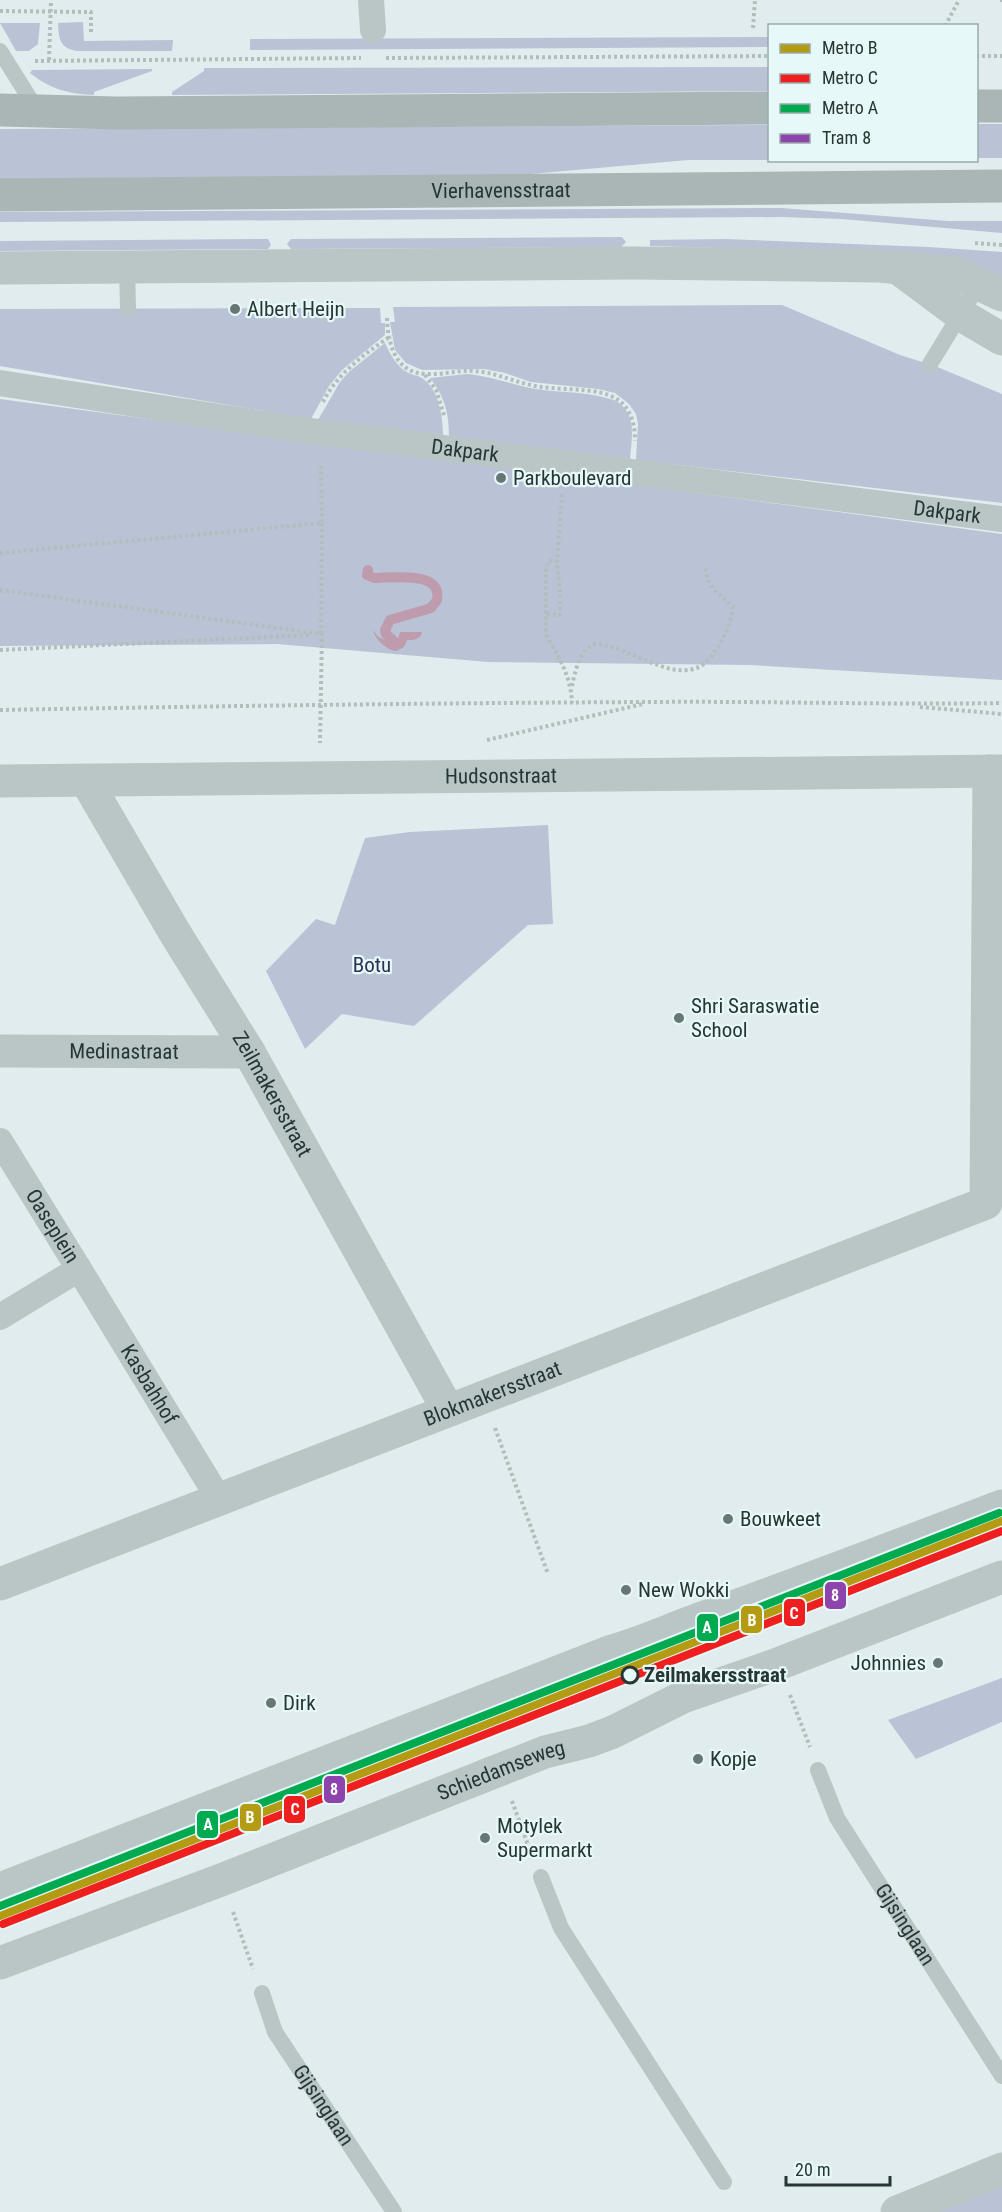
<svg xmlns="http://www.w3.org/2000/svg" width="1002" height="2212" font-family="'Roboto Condensed',sans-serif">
<rect width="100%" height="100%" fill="#e0eced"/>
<path fill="#bac2d5" d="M83 22 84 41 173 40 172 51H77C59 48 59 38 58 23Z
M0 23H40L38 44 29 51H16Z
M769 37 770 47 250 50V39Z
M770 67 769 91 172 95V92L204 71V68Z
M152 69V71L94 92V95C69 94 50 89 30 73L32 70Z
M976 124H1002V158H977Z
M769 125 770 160H688L519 175 0 179V129Z
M781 208 948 221H1002V233L842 219 782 217 0 222V212Z
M622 237 626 242 621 247 291 249 287 244 291 239Z
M268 239 271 245 268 249 0 251V241Z
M725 239 929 247 1002 252V282L897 253 650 246V240Z
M782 305 900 355 935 366 1002 394V503L636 460 638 424 636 414 629 404 615 393 598 389 531 382 505 373 484 369 422 370 406 363 395 350 390 322H395L393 307Z
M380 308 381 323H385V335L342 370 329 386 311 419 0 366V309Z
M385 343C391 356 398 369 411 374 414 376 418 375 420 377 439 387 443 417 443 436L318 420 340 382 350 371Z
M467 374C491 376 512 385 536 389 560 393 586 391 610 399 616 400 621 404 625 409 636 422 631 443 630 459L449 437C449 413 445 397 430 378Z
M0 399 1002 534V680L750 665 488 662 277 644 0 646Z
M548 825 553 924 528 925 414 1026 342 1014 305 1049 266 971 316 919 335 925 365 838 410 832Z
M1002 1678V1722L916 1759 888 1720Z
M1002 2178V2212H913Z"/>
<path fill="#be9cad" d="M373 630 378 637 390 642 398 640 400 632H422C420 640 414 640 407 640L404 647 396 651C386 650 375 639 373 630Z"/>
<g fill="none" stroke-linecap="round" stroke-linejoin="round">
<path stroke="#be9cad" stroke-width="10" d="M368 570 367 575 374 578C392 578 443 570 437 600L431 608 390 620 385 630 386 634 395 642"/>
<path stroke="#b2bebe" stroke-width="4" stroke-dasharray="3 3" stroke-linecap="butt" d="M1000 0H1002
M0 11 91 12V32
M945 26 959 0
M753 28 755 0
M976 56H1002
M386 58 770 56
M49 60 51 0
M35 61 361 58
M975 243 1002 245
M387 318C388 344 395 374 428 374 443 375 458 370 473 371 495 372 514 382 535 386 579 394 635 378 635 441
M425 375 436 390 445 418
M323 402C337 374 363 355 388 338
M562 494 557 561H548L546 571V630L547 636C560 659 571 677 572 703
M0 553 322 523 321 463
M0 590 322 634 320 743
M547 614 560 615V592L557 561
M321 634 322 523
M0 650 311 635
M572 686C575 672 579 651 594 644 633 644 687 699 716 650 725 636 731 624 733 607 718 592 710 592 705 568
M920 707 1002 714
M0 710C217 706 433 703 650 702 767 701 884 705 1002 703
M487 740 643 704
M495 1428 548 1574
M790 1695 810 1747
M512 1801 531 1853
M233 1912 253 1969"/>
<g stroke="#b9c6c5" stroke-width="16">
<path d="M0 51 37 110"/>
<path d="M127 266 128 309"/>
<path d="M930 364 979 284"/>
<path id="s1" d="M818 1770 837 1818 1002 2076"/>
<path d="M541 1877 561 1928 724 2182"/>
<path id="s2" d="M262 1993 275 2032 394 2212"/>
</g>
<g stroke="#b9c6c5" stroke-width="26">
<path d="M371 0 373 30"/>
<path id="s3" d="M0 383 310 431 1002 519"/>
<path id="s4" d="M0 1141 79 1269 0 1317"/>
<path id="s5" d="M79 1269 219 1499"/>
</g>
<g stroke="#b9c6c5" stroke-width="33">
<path d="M0 268 634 263 879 266 955 273 1002 295"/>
<path d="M898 268 961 315 1002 339"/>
<path id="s6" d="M0 781 1002 771"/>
<path id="s7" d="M87 782 175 933 249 1052 448 1410"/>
<path id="s8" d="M0 1051 249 1052"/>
<path id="s9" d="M0 1584 986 1203 989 771"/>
<path d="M897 2212 1002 2169"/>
</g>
<g stroke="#b9c6c5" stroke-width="33">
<path d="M0 1889 612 1651C646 1641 678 1626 711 1615 808 1580 905 1543 1002 1506"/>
<path id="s10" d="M0 1963 221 1880 545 1752 589 1741 613 1732 683 1697 778 1664 1002 1577"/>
</g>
<g stroke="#aab6b6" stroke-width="33">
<path d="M976 106H1002"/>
<path d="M0 110 117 113 770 108"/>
<path id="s11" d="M0 195 1002 186"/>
</g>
<g stroke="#e7f8f9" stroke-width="10">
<path id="tram-1" d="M0 1919 1002 1531"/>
</g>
<use href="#tram-1" stroke="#8e44ad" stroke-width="6"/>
<g stroke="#e7f8f9" stroke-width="12">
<path id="metro-1" d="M0 1916 1002 1521"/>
</g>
<g stroke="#e7f8f9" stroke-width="12">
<path id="metro-2" d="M3 1924 1002 1531"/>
</g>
<g stroke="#e7f8f9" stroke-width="12">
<path id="metro-3" d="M0 1906 999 1513"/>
</g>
<use href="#metro-1" stroke="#b39c13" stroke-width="8"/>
<use href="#metro-2" stroke="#ef1f1f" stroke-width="8"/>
<use href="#metro-3" stroke="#00aa50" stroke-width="8"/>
</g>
<g fill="#687675" stroke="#e7f8f9" stroke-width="2">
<circle cx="235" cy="309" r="6"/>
<circle cx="501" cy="478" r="6"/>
<circle cx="679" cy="1018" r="6"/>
<circle cx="728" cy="1519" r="6"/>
<circle cx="626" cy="1590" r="6"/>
<circle cx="938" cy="1663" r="6"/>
<circle cx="271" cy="1703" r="6"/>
<circle cx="698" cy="1759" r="6"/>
<circle cx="485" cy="1838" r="6"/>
</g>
<circle fill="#e7f8f9" stroke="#273634" stroke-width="3" cx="630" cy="1675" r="8"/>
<g text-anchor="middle" stroke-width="4.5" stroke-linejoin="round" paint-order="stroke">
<g font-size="21" fill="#273634" stroke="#e7f8f9">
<text dy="7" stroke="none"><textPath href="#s11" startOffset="501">Vierhavensstraat</textPath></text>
<text dy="7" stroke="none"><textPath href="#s3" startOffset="470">Dakpark</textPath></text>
<text dy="7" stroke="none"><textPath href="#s3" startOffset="956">Dakpark</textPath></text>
<text dy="7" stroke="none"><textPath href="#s6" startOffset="501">Hudsonstraat</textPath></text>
<text dy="7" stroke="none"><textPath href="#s8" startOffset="124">Medinastraat</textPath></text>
<text dy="7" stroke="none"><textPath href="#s7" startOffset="363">Zeilmakersstraat</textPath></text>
<text dy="7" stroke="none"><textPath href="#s4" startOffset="100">Oaseplein</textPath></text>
<text dy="7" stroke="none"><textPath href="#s5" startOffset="135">Kasbahhof</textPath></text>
<text dy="7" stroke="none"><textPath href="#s9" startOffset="528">Blokmakersstraat</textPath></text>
<text dy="7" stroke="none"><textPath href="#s10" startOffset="537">Schiedamseweg</textPath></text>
<text dy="7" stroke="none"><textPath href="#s1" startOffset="178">Gijsinglaan</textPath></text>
<text dy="7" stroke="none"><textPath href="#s2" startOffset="129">Gijsinglaan</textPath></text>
</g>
<g font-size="21" fill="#273634" stroke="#e7f8f9" text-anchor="start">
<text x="247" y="316">Albert Heijn</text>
<text x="513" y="485">Parkboulevard</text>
<text x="691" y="1013">Shri Saraswatie<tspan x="691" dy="24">School</tspan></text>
<text x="740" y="1526">Bouwkeet</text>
<text x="638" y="1597">New Wokki</text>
<text x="926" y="1670" text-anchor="end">Johnnies</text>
<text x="283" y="1710">Dirk</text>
<text x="710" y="1766">Kopje</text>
<text x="497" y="1833">Motylek<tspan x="497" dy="24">Supermarkt</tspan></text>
</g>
<g font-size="21" fill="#2b3054" stroke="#e7f8f9">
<text x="372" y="972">Botu</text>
</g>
<g font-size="21" font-weight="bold" fill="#273634" stroke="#e7f8f9" text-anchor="start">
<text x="644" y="1682">Zeilmakersstraat</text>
</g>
</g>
<g stroke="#e7f8f9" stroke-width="2">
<rect x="824" y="1581" width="23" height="29" rx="6" fill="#8e44ad"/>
<rect x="783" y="1598" width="23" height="29" rx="6" fill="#ef1f1f"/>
<rect x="740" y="1605" width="23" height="29" rx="6" fill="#b39c13"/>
<rect x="696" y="1613" width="23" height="29" rx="6" fill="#00aa50"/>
<rect x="323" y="1775" width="23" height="29" rx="6" fill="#8e44ad"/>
<rect x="283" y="1795" width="23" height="29" rx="6" fill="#ef1f1f"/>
<rect x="239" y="1803" width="23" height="29" rx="6" fill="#b39c13"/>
<rect x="196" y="1810" width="23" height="29" rx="6" fill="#00aa50"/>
</g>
<g font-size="16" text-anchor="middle" font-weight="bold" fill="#fff">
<text x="835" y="1601">8</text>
<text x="794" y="1619">C</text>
<text x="752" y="1626">B</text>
<text x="707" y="1633">A</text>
<text x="334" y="1795">8</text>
<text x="295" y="1815">C</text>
<text x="250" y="1823">B</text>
<text x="208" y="1830">A</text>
</g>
<rect x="768" y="24" width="210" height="138" fill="#e7f8f9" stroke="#9aaaaa" stroke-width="1.5"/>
<rect x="780" y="44" width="30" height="9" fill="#b39c13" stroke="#9aaaaa" stroke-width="1.5"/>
<text x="822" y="54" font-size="18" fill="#273634">Metro B</text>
<rect x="780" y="74" width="30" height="9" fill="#ef1f1f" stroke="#9aaaaa" stroke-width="1.5"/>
<text x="822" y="84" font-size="18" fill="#273634">Metro C</text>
<rect x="780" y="104" width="30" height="9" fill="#00aa50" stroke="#9aaaaa" stroke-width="1.5"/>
<text x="822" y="114" font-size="18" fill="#273634">Metro A</text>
<rect x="780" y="134" width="30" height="9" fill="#8e44ad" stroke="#9aaaaa" stroke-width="1.5"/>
<text x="822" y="144" font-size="18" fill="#273634">Tram 8</text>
<path d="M786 2176v9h104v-9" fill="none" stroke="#273634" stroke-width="3"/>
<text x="795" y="2176" font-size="18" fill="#273634" stroke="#e7f8f9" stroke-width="4.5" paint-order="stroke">20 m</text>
</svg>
